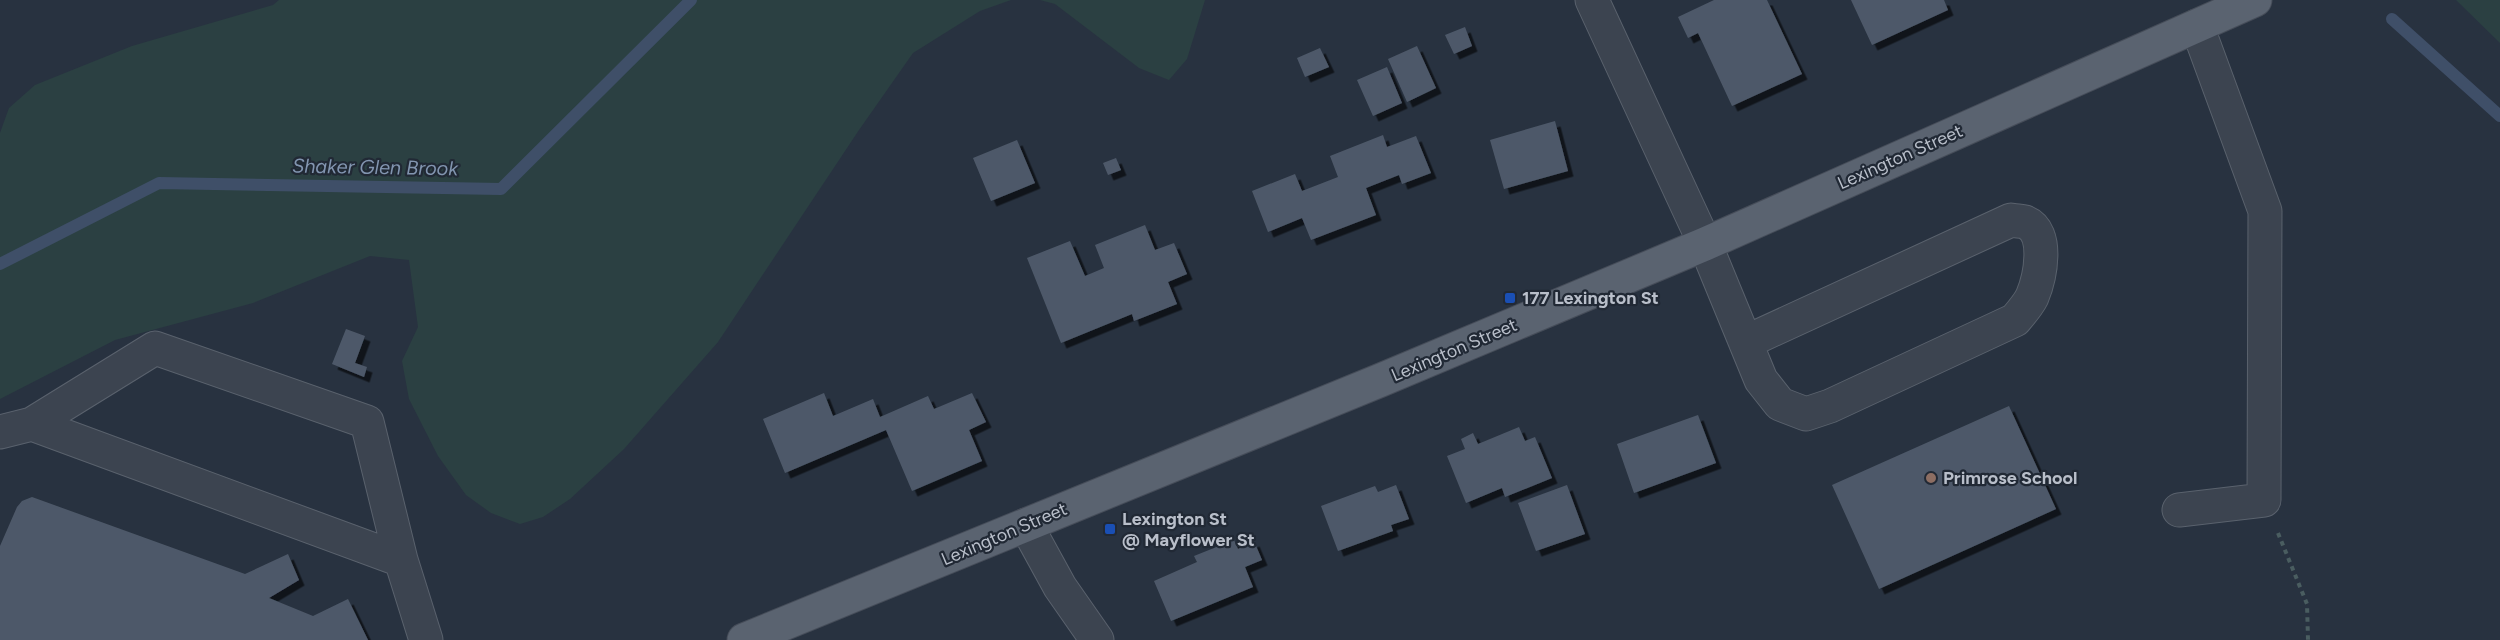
<svg xmlns="http://www.w3.org/2000/svg" width="2500" height="640" font-family="Figtree,sans-serif">
<defs>
<filter id="shadow"><feDropShadow dx="5.5" dy="5.5" stdDeviation="0" flood-color="#0009"/></filter>
</defs>
<rect width="100%" height="100%" fill="#283240"/>
<path fill="#2b4042" d="M279 0H1011L980 11 913 53 859 130 718 342 624 449 570 499 543 517 520 524 491 513 466 495 438 456 409 399 402 361 418 327 409 260 370 256 253 303 115 340 0 399V133L9 108 35 85 132 46 273 5Z
M1040 0H1205L1187 59 1169 80 1139 68 1055 4Z
M2456 0H2500V43Z"/>
<g fill="none" stroke-linecap="round" stroke-linejoin="round">
<path stroke="#3f4f68" stroke-width="12" d="M2392 19 2500 116
M0 264 159 183 501 189 691 0"/>
</g>
<path fill="#4e5969" filter="url(#shadow)" d="M1714 0H1767L1802 74 1732 106 1698 33 1688 38 1678 17Z
M1851 0H1944L1948 10 1872 45Z
M1465 27 1472 46 1454 54 1445 35Z
M1417 46 1436 88 1407 102 1388 59Z
M1320 48 1329 67 1305 77 1297 58Z
M1387 67 1402 103 1373 116 1357 80Z
M1555 121 1568 171 1504 189 1490 140Z
M1383 135 1387 147 1416 136 1431 173 1402 184 1399 175 1366 188 1376 215 1311 240 1302 218 1268 232 1252 191 1295 174 1302 191 1338 177 1330 156Z
M1017 140 1035 183 991 201 973 158Z
M1116 158 1121 170 1108 175 1103 163Z
M1145 225 1155 250 1174 243 1187 274 1168 282 1177 304 1134 321 1132 314 1061 343 1027 258 1070 241 1085 276 1104 268 1095 245Z
M346 329 365 336 355 363 367 367 364 377 332 364Z
M824 393 833 416 873 399 880 417 928 396 934 409 972 393 986 422 969 430 982 461 912 491 886 430 785 473 763 419Z
M2009 406 2056 509 1879 589 1832 485Z
M1698 415 1716 463 1634 493 1617 444Z
M1519 427 1525 441 1535 437 1552 478 1505 497 1502 488 1466 503 1447 456 1465 449 1461 439 1473 433 1478 444Z
M1396 485 1409 519 1391 525 1393 531 1338 551 1321 506 1375 486 1378 492Z
M1567 485 1585 534 1536 551 1518 503Z
M32 497 245 574 288 554 299 580 269 598 313 616 348 599 368 640H0V546L17 507 22 501Z
M1234 540 1238 549 1254 541 1262 560 1245 567 1253 587 1171 621 1154 581 1197 562 1194 556Z"/>
<g fill="none" stroke-linecap="round" stroke-linejoin="round">
<g stroke="#5a626d" stroke-width="35">
<path id="minor" d="M1592 0 1705 244 1761 380 1780 404 1806 414 1830 406 2015 320C2021 313 2028 305 2032 297 2040 278 2050 232 2025 222 2021 221 2015 221 2011 220L1746 342
M32 424 155 348 367 422 401 560
M0 432 32 424 401 560 426 640
M2179 510 2264 500 2265 211 2197 26
M1026 525 1060 587 1097 640"/>
</g>
<g stroke="#464d59" stroke-width="35">
<path id="major" d="M744 640 1381 380 1705 244 2255 0"/>
</g>
<path stroke="#4a5d60" stroke-width="4" stroke-dasharray="4.5 4.5" stroke-linecap="butt" d="M2278 533 2307 604 2308 640"/>
<use href="#minor" stroke="#3c4450" stroke-width="33"/>
<use href="#major" stroke="#5a6370" stroke-width="33"/>
</g>
<g fill="#1a4fb4" stroke="#212935" stroke-width="2">
<rect x="1504" y="292" width="12" height="12" rx="3"/>
<rect x="1104" y="523" width="12" height="12" rx="3"/>
</g>
<circle fill="#8d6e63" stroke="#212935" stroke-width="2" cx="1931" cy="478" r="6"/>
<g text-anchor="middle" stroke-width="4.5" stroke-linejoin="round" paint-order="stroke">
<g font-size="18" fill="#b9bfca" stroke="#212935">
<text transform="translate(1900 157) rotate(-24)" y="6">Lexington Street</text>
<text transform="translate(1454 350) rotate(-23)" y="6">Lexington Street</text>
<text transform="translate(1004 534) rotate(-23)" y="6">Lexington Street</text>
</g>
<g font-size="18" font-weight="bold" fill="#b9bfca" stroke="#212935" text-anchor="start">
<text x="1522" y="304">177 Lexington St</text>
<text x="1943" y="484">Primrose School</text>
<text x="1122" y="525">Lexington St<tspan x="1122" dy="21">@ Mayflower St</tspan></text>
</g>
<g font-size="20" font-style="italic" fill="#8295b0" stroke="#212935">
<text transform="translate(375 167) rotate(1)" y="7">Shaker Glen Brook</text>
</g>
</g>
</svg>
